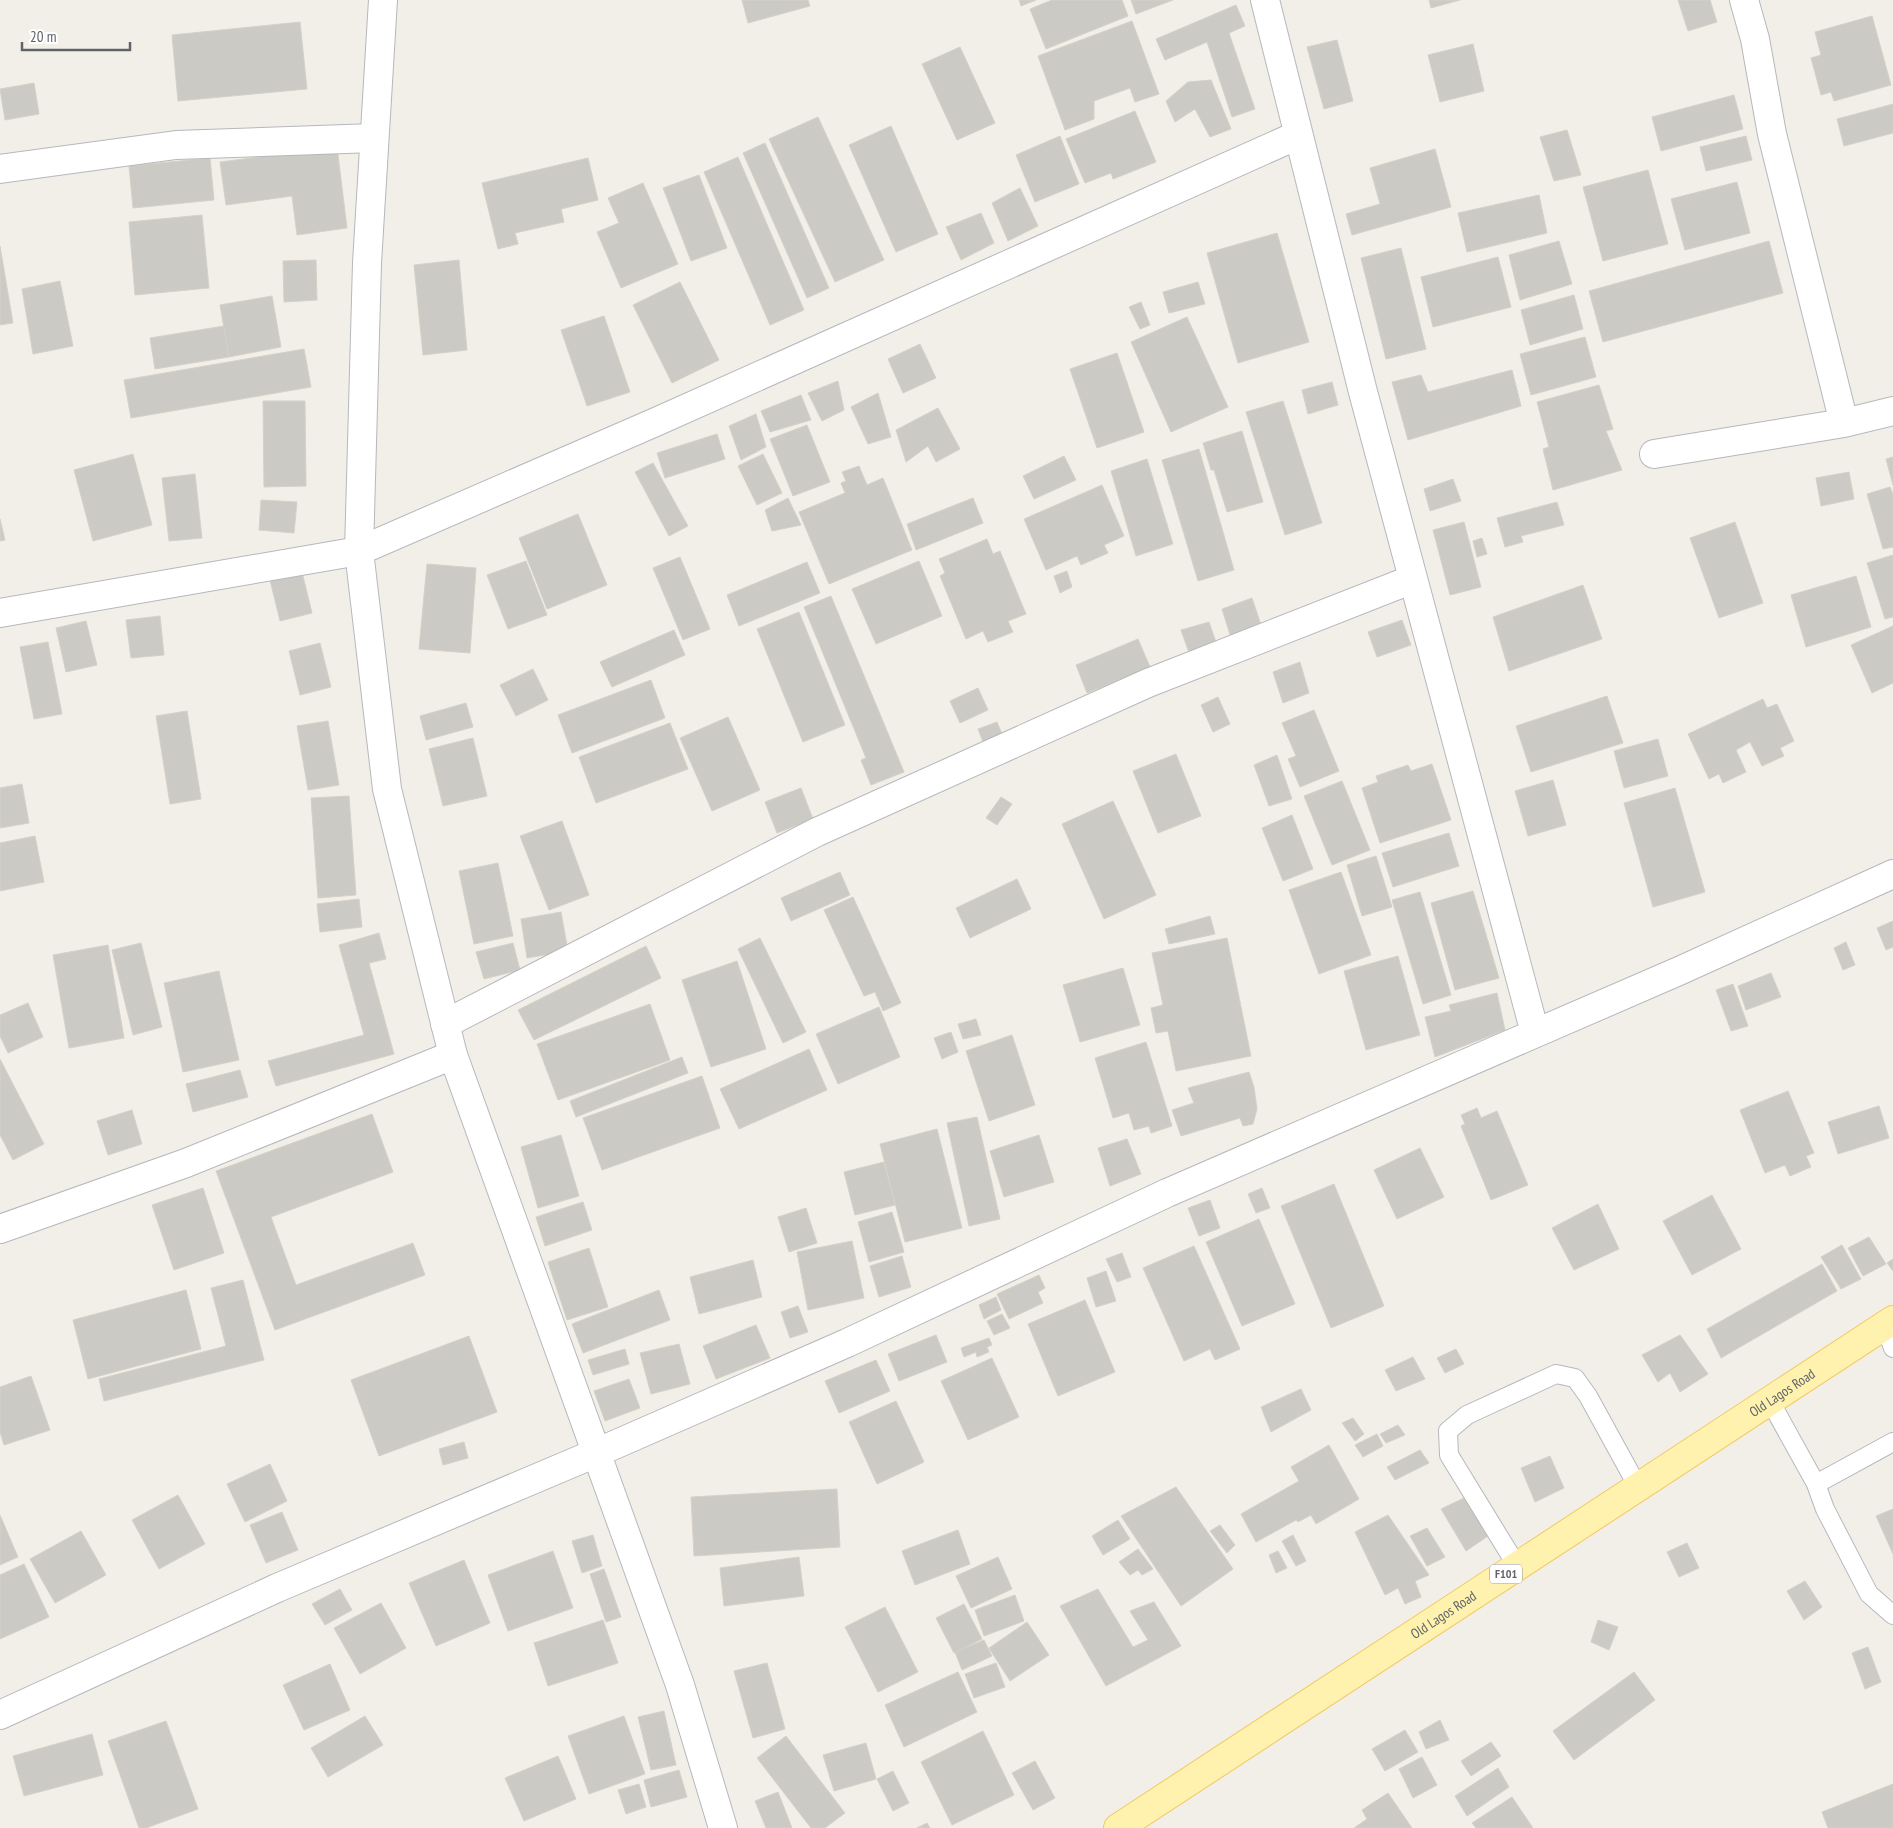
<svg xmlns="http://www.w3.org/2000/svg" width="1893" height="1828" font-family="'PT Sans Narrow',sans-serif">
<rect width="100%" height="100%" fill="#f1efe8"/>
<path fill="#cccac5" stroke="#d6d1c6" d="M742 0H808L810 6 748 23Z
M1019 0H1036L1021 6Z
M1052 0H1122L1128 16 1046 49 1030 9Z
M1131 0H1173L1136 14Z
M1429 0H1460L1431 8Z
M1678 0H1710L1717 22 1688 31Z
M1236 5 1245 26 1229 33 1255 109 1232 117 1207 42 1165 60 1156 39Z
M1872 16 1891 85 1834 101 1831 92 1821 95 1811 58 1821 55 1815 32Z
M1132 21 1159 94 1135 102 1130 88 1094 101V119L1065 130 1038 56Z
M300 22 307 89 178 101 172 35Z
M1337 40 1353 101 1324 109 1307 47Z
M1473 44 1484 91 1440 102 1428 55Z
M960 47 995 123 957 140 922 64Z
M1211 80 1231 129 1210 137 1195 109 1175 122 1166 101 1188 82Z
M34 83 39 114 5 120 0 89Z
M1734 95 1743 129 1661 151 1652 117Z
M1893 104V133L1844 146 1837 119Z
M1135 111 1156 162 1113 179 1111 173 1085 183 1066 139Z
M818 117 884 260 835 282 769 139Z
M891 126 938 234 896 252 849 145Z
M1567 130 1581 175 1554 181 1540 137Z
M1060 136 1079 184 1035 202 1016 155Z
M1746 136 1752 160 1706 171 1700 147Z
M765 143 829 288 807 298 743 153Z
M337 147 347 228 297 235 292 196 226 205 220 162Z
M1435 149 1451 207 1352 235 1346 214 1380 204 1370 168Z
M738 157 804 310 770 325 704 172Z
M210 158 214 200 133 208 129 166Z
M588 158 598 200 561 209 564 222 515 233 518 244 498 249 482 183Z
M1648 170 1668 244 1603 261 1583 187Z
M699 175 727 248 691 261 663 188Z
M1737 182 1750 233 1685 250 1671 199Z
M643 183 678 264 621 288 597 232 619 223 608 198Z
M1020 188 1038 226 1008 241 992 203Z
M1539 195 1547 233 1467 252 1458 213Z
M981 213 994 243 961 260 946 227Z
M202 215 209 288 135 295 129 222Z
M1277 233 1309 342 1238 363 1207 253Z
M1559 241 1572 284 1520 300 1509 255Z
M1769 241 1783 293 1603 342 1589 291Z
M0 246 13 323 0 325Z
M1401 248 1426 349 1386 359 1361 258Z
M1498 257 1511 307 1433 327 1421 277Z
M316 260 317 300 284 302 283 261Z
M459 260 467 350 423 355 414 265Z
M60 281 73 346 33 354 22 289Z
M680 282 719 360 672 383 633 305Z
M1198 282 1205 304 1169 313 1163 292Z
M1574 295 1583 329 1530 345 1521 310Z
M272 296 281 347 229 357 220 305Z
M1141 302 1150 325 1140 329 1129 307Z
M604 316 630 392 587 406 561 330Z
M1187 317 1228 407 1171 432 1131 342Z
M224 326 229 357 155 369 150 338Z
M1585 337 1596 377 1531 395 1520 354Z
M920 344 936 378 903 393 888 359Z
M304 349 311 387 131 418 124 380Z
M1117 353 1144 432 1097 448 1070 369Z
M1512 370 1521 406 1408 440 1392 382 1421 375 1428 392Z
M838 381 844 410 822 421 808 393Z
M1332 382 1338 405 1308 414 1302 390Z
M1599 385 1613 429 1606 431 1622 470 1553 490 1543 449 1549 447 1537 402Z
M878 393 891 437 868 444 851 407Z
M801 395 811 420 770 432 761 411Z
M263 401H305L306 486 264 487Z
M1283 401 1322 523 1285 535 1246 412Z
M938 408 960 449 936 462 928 446 906 462 896 430Z
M756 414 766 447 741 460 729 426Z
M807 425 830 482 793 496 770 439Z
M1242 431 1263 502 1227 512 1214 470H1211L1203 443Z
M717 434 725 459 665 478 657 453Z
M1199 449 1234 570 1198 581 1162 460Z
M133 454 152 525 93 541 74 470Z
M763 454 782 493 757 505 738 466Z
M1064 456 1076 480 1034 499 1023 476Z
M1893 457V485L1886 459Z
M1147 459 1173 544 1136 556 1111 471Z
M653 463 688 526 669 536 635 472Z
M859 466 867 485 883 478 912 550 829 584 799 512 845 493 841 483 846 481 842 472Z
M1849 472 1854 499 1821 506 1816 478Z
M195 474 202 538 169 541 162 478Z
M1453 479 1461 501 1430 511 1424 489Z
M1102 485 1124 536 1104 545 1108 553 1081 565 1077 556 1046 570 1024 519Z
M1890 487 1893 494V547L1883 549 1867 494Z
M788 498 801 525 772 531 765 510Z
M973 498 983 523 916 550 907 524Z
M261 500 297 502 294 533 259 530Z
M1557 502 1564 525 1521 536 1523 542 1505 547 1497 518Z
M578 514 607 585 547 609 519 538Z
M0 519 5 540 0 541Z
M1464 522 1481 587 1450 595 1433 530Z
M1735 522 1763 603 1719 618 1690 538Z
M1482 538 1487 554 1477 557 1473 541Z
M987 539 993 554 1000 551 1026 614 1008 621 1013 632 988 642 983 631 966 639 940 576 945 573 939 559Z
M1893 555V617L1885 619 1867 563Z
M680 557 710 629 683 640 653 568Z
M526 561 547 615 508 629 487 575Z
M919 561 942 616 876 644 852 589Z
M807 562 820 593 739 626 727 595Z
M427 564 476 568 470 653 419 649Z
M1067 571 1072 587 1060 593 1054 576Z
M302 572 312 613 280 621 270 580Z
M1856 576 1871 627 1806 647 1791 595Z
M1583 585 1602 639 1509 671 1493 617Z
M831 596 904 772 871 785 861 760 866 758 804 607Z
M1252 598 1262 628 1232 641 1222 609Z
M799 612 845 725 803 742 757 629Z
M160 616 164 655 131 658 126 620Z
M1402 620 1411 645 1377 657 1368 632Z
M86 621 97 665 66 672 56 628Z
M1209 622 1218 648 1191 658 1181 630Z
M1893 626V683L1872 693 1851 645Z
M674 630 685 655 612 687 600 662Z
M1138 639 1150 667 1087 693 1076 665Z
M48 642 62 714 34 719 20 647Z
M320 643 331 687 300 695 289 651Z
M1300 662 1309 693 1283 703 1273 672Z
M533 669 548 700 516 716 500 685Z
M651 680 665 718 572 753 558 715Z
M978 688 988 710 960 723 950 701Z
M1607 696 1623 743 1531 772 1516 726Z
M1218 697 1230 724 1213 732 1201 705Z
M1763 699 1767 708 1777 704 1794 741 1780 748 1784 756 1762 766 1750 742 1736 750 1746 772 1723 783 1719 774 1709 779 1688 734Z
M466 703 473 727 426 740 420 716Z
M1314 710 1339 771 1300 787 1288 759 1296 756 1282 723Z
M187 711 201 799 170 804 156 716Z
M728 717 760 790 712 811 680 738Z
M328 721 339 785 308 790 297 726Z
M997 722 1006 744 987 752 978 729Z
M670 723 688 769 596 803 579 757Z
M473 738 487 796 443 806 429 749Z
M1658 739 1668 776 1624 788 1614 751Z
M1176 754 1201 816 1158 833 1133 771Z
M1277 755 1292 799 1269 806 1254 765Z
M1432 764 1451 820 1380 843 1362 788 1378 782 1376 776 1408 765 1411 771Z
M1553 780 1566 825 1528 836 1515 791Z
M1342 781 1370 850 1332 865 1304 796Z
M22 784 29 823 0 828V788Z
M801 788 813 819 777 833 765 802Z
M1675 788 1705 892 1653 907 1624 803Z
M349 796 356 895 318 898 311 798Z
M1001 797 1012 804 997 825 986 818Z
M1113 801 1156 895 1104 919 1062 824Z
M1292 815 1313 869 1283 881 1262 828Z
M562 821 589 895 549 910 520 836Z
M1449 833 1459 866 1393 887 1382 853Z
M35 836 44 882 0 891V843Z
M1376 856 1392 907 1362 916 1347 865Z
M498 863 513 936 474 944 459 871Z
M840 872 850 895 791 921 781 898Z
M1341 872 1371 955 1319 974 1289 890Z
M1017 879 1031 909 970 938 956 908Z
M1473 891 1499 978 1455 990 1431 903Z
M1420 892 1451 995 1423 1004 1392 900Z
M853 897 901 1003 883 1011 875 992 864 996 824 910Z
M359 899 362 927 320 932 317 904Z
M561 912 568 951 527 958 521 919Z
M1210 916 1215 934 1169 944 1165 929Z
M1893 921V947L1886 950 1877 928Z
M379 933 386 959 369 963 394 1054 276 1086 268 1061 364 1035 339 945Z
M760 938 806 1032 783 1043 738 949Z
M1227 938 1251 1056 1176 1071 1168 1031 1156 1033 1151 1008 1163 1005 1152 953Z
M1846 942 1855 965 1843 970 1834 948Z
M141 943 162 1027 133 1035 112 950Z
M513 943 520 970 484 979 476 952Z
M108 945 124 1038 69 1048 53 955Z
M646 946 661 978 534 1040 518 1010Z
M1398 956 1420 1035 1366 1050 1344 971Z
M737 961 766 1049 711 1067 682 980Z
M1123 968 1140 1025 1080 1042 1063 985Z
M219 971 239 1060 183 1072 164 983Z
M1771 973 1781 997 1746 1010 1738 986Z
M1733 984 1748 1026 1731 1031 1716 990Z
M1497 993 1505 1030 1435 1057 1425 1017 1451 1011 1449 1005Z
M28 1003 43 1037 8 1053 0 1036V1015Z
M650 1004 670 1060 558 1100 537 1044Z
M879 1007 900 1057 838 1084 816 1034Z
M976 1019 981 1035 963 1039 958 1024Z
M951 1032 958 1052 942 1059 934 1038Z
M1012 1035 1035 1105 989 1121 966 1051Z
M1146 1042 1172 1126 1151 1133 1149 1126 1134 1130 1129 1113 1113 1118 1095 1058Z
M809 1049 827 1090 739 1129 720 1089Z
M682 1057 688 1073 576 1117 570 1101Z
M0 1059 44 1144 13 1160 0 1135Z
M240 1070 248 1097 193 1112 186 1084Z
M1249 1072 1254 1087 1257 1109 1253 1124 1243 1126 1240 1118 1181 1136 1172 1110 1194 1103 1188 1088Z
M702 1076 720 1128 602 1170 583 1118Z
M1788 1091 1814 1153 1806 1156 1811 1167 1790 1176 1785 1165 1765 1173 1740 1110Z
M1879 1106 1889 1138 1838 1154 1828 1122Z
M1477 1108 1481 1118 1497 1111 1528 1185 1491 1200 1461 1126 1465 1124 1461 1115Z
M132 1110 142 1144 108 1155 97 1121Z
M372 1114 393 1172 271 1217 296 1285 413 1243 425 1275 275 1330 216 1171Z
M977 1117 1000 1219 969 1226 947 1123Z
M937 1129 962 1228 905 1242 880 1144Z
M561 1135 579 1196 538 1208 521 1147Z
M1039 1135 1054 1182 1004 1197 990 1151Z
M1127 1139 1141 1174 1110 1186 1098 1148Z
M1420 1148 1444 1197 1397 1219 1374 1170Z
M884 1162 895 1205 855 1215 844 1172Z
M1334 1184 1384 1306 1331 1328 1281 1206Z
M203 1188 224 1253 174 1270 152 1205Z
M1262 1188 1270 1208 1256 1213 1248 1194Z
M1712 1195 1741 1249 1692 1275 1663 1221Z
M1210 1200 1220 1228 1199 1236 1188 1208Z
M583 1202 592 1230 545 1246 536 1217Z
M1598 1204 1619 1249 1574 1270 1552 1228Z
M806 1208 817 1243 789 1252 778 1217Z
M892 1212 904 1252 869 1262 858 1222Z
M1259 1219 1295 1304 1242 1326 1206 1242Z
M1869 1237 1886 1264 1863 1276 1848 1248Z
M852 1241 864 1298 808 1310 797 1252Z
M1842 1245 1861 1279 1841 1289 1821 1257Z
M1194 1246 1240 1349 1215 1360 1210 1349 1184 1361 1143 1268Z
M589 1248 608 1307 567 1320 548 1262Z
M1122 1253 1131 1277 1117 1282 1106 1259Z
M902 1256 911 1287 879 1297 870 1266Z
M1893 1259V1271L1887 1263Z
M753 1260 762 1297 699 1314 690 1277Z
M1822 1264 1837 1291 1721 1358 1707 1329Z
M1106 1271 1116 1301 1096 1307 1087 1278Z
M1039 1275 1045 1288 1038 1292 1043 1303 1009 1319 997 1294Z
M243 1280 264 1360 104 1401 99 1379 226 1346 211 1288Z
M186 1290 201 1349 88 1379 73 1320Z
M659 1290 670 1320 583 1353 572 1324Z
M996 1297 1001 1310 984 1319 979 1305Z
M1085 1300 1115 1372 1058 1396 1028 1324Z
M798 1306 808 1332 790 1338 781 1312Z
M1002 1314 1010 1328 994 1335 987 1321Z
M756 1325 770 1358 716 1379 703 1346Z
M936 1335 947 1362 899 1381 888 1354Z
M1680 1335 1708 1374 1680 1392 1670 1373 1658 1382 1642 1355Z
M469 1336 497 1412 379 1456 351 1380Z
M989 1338 992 1345 987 1347 989 1352 977 1357 976 1352 964 1357 961 1348Z
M679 1344 690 1384 651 1394 640 1353Z
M625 1349 629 1364 593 1375 588 1360Z
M1456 1349 1464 1364 1445 1373 1437 1358Z
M1413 1357 1425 1379 1396 1391 1385 1370Z
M992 1358 1019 1417 968 1440 941 1381Z
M876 1360 890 1391 839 1413 825 1381Z
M31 1376 50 1430 4 1445 0 1432V1387Z
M629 1379 640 1408 605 1421 594 1391Z
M1301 1389 1311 1410 1271 1432 1261 1407Z
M896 1401 924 1462 877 1484 849 1422Z
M1353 1418 1364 1434 1355 1441 1342 1423Z
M1398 1425 1405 1435 1386 1443 1380 1434Z
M1377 1434 1383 1446 1363 1457 1355 1445Z
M464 1442 468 1458 443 1465 439 1449Z
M1329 1445 1359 1499 1316 1524 1311 1515 1298 1522 1296 1520 1256 1542 1241 1514 1299 1481 1291 1467Z
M1420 1450 1429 1463 1395 1480 1387 1467Z
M1550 1456 1564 1488 1535 1502 1521 1468Z
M270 1464 287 1501 245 1522 227 1484Z
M1176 1487 1233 1569 1181 1606 1121 1516Z
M837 1489 840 1547 694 1556 691 1497Z
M178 1495 205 1544 159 1569 132 1520Z
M1464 1498 1488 1536 1466 1551 1441 1509Z
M1893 1509V1554L1876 1516Z
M282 1512 298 1550 266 1563 250 1525Z
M0 1515 18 1557 0 1565Z
M1388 1515 1429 1575 1415 1581 1421 1597 1405 1604 1398 1588 1385 1595 1355 1532Z
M1118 1520 1130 1539 1103 1555 1092 1536Z
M1220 1525 1235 1545 1227 1553 1210 1531Z
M1427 1528 1445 1557 1427 1566 1410 1536Z
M958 1530 970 1564 915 1585 902 1551Z
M81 1531 106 1575 55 1603 30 1559Z
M593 1535 602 1566 582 1573 572 1541Z
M1293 1535 1306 1561 1296 1566 1282 1541Z
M1687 1543 1699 1568 1679 1577 1667 1552Z
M1138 1549 1153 1569 1142 1575 1138 1570 1130 1575 1119 1562Z
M553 1551 573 1608 508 1631 488 1575Z
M1278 1551 1287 1568 1276 1573 1269 1555Z
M799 1557 804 1596 724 1606 720 1568Z
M998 1557 1012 1589 971 1608 956 1576Z
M464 1560 490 1623 436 1646 409 1583Z
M24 1564 49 1617 0 1639V1575Z
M604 1569 621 1617 606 1622 590 1574Z
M1805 1581 1822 1607 1804 1620 1787 1591Z
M340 1589 352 1610 325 1625 312 1604Z
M1098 1589 1133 1647 1148 1640 1130 1611 1154 1602 1181 1646 1106 1686 1060 1606Z
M1015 1595 1024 1621 984 1636 975 1610Z
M381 1603 406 1648 360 1674 334 1628Z
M964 1604 982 1639 954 1653 936 1618Z
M885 1607 918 1672 878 1692 845 1627Z
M603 1620 618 1663 548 1686 534 1643Z
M1598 1620 1618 1627 1609 1650 1591 1642Z
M1027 1622 1049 1655 1010 1681 989 1648Z
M984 1640 992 1656 962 1670 955 1652Z
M1868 1647 1881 1682 1865 1689 1852 1653Z
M767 1663 785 1729 753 1738 734 1671Z
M996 1663 1005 1687 974 1698 965 1674Z
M330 1664 350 1710 304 1730 283 1685Z
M958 1672 977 1712 904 1747 885 1705Z
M1634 1672 1655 1700 1574 1760 1553 1731Z
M664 1711 676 1765 651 1770 638 1717Z
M365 1716 383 1745 328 1777 311 1748Z
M624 1716 645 1774 589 1794 568 1736Z
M1440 1720 1449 1740 1426 1749 1419 1732Z
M166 1721 198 1809 146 1828H139L108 1741Z
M1405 1730 1418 1752 1385 1771 1372 1749Z
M983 1731 1014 1795 952 1825 921 1762Z
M92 1734 103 1775 24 1796 13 1756Z
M786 1736 845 1813 825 1828H811L757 1758Z
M1491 1742 1501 1756 1471 1776 1461 1761Z
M866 1743 876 1779 834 1791 823 1755Z
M558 1756 576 1799 524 1821 505 1778Z
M1422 1757 1437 1785 1413 1798 1399 1769Z
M1035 1761 1055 1798 1033 1810 1012 1773Z
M1498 1768 1509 1787 1467 1816 1455 1796Z
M679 1770 687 1797 651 1807 644 1780Z
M893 1771 909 1803 893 1811 877 1779Z
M639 1784 646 1807 626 1814 618 1790Z
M1893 1784V1828H1828L1822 1812Z
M778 1792 792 1828H766L755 1801Z
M1388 1793 1412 1828H1354L1367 1819 1362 1810Z
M1512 1797 1533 1828H1476L1472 1823Z
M927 1823 930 1828H917Z"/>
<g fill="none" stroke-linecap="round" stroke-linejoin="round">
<g stroke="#b5b8bc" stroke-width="20">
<path id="service" d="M1885 1325 1893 1348
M1770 1401 1816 1484 1825 1509 1869 1594 1893 1615
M1816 1484 1893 1442
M1517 1566 1449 1455 1448 1431 1467 1415 1556 1374 1575 1378 1588 1396 1638 1487"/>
</g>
<g stroke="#b5b8bc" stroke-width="30">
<path id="minor" d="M1265 0 1363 392 1535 1033
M1744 0 1755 39 1772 134 1844 423
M0 169 176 145 374 138
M1654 454 1844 423 1893 411
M0 613 359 551 658 421 1298 135
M445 1024 817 832 1148 683 1413 579
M0 1229 186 1163 453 1055
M0 1715 277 1588 596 1453 847 1343 1167 1193 1679 971 1893 874"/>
</g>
<g stroke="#b5b8bc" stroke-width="30">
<path id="tertiary" d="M383 0 367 263 359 551 387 789 453 1055 680 1685 723 1828"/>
</g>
<g stroke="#f2c960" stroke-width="30">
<g id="primary">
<path id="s1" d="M1118 1828 1893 1320"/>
</g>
</g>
<use href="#service" stroke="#fff" stroke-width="18"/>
<use href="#minor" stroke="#fff" stroke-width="28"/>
<use href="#tertiary" stroke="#fff" stroke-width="28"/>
<use href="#primary" stroke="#fff2af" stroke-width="28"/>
</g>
<g text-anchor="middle" stroke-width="4" stroke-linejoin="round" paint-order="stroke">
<rect fill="#fff" stroke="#8f9295" stroke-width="1" x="1490" y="1564.5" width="32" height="19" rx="4"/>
<g font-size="12" font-weight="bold" fill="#5f6368">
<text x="1506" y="1578">F101</text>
</g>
<g font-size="14" fill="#5f6368" stroke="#fff">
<text dy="5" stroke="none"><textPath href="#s1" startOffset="794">Old Lagos Road</textPath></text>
<text dy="5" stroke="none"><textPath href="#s1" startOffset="389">Old Lagos Road</textPath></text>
</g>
</g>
<path d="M22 42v8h108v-8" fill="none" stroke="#5f6368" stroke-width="2.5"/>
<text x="30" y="42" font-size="15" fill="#5f6368" stroke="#ffffff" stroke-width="4" paint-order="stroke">20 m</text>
</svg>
